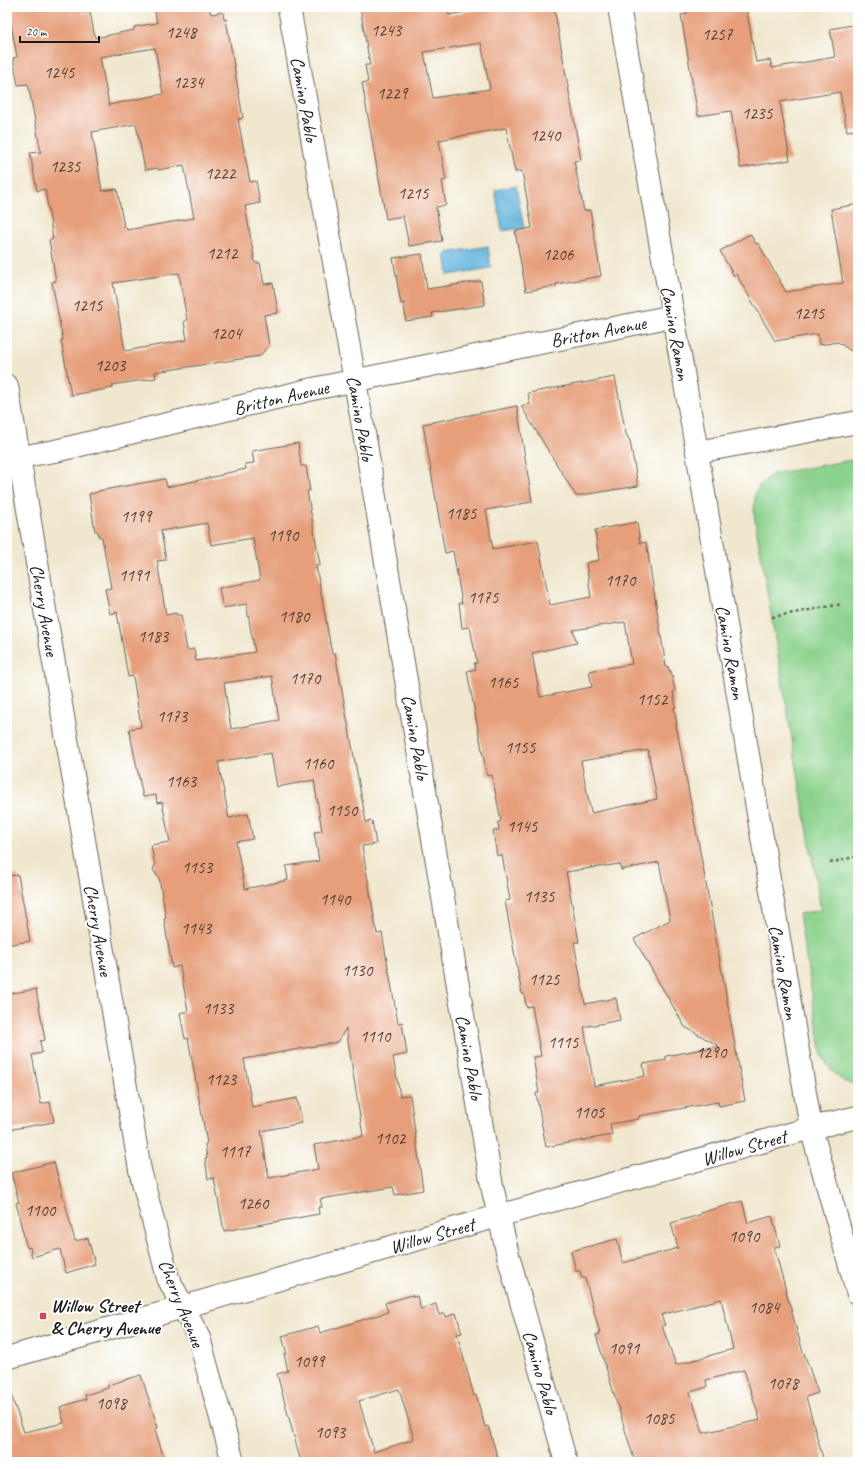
<svg xmlns="http://www.w3.org/2000/svg" width="865" height="1469" font-family="Caveat,sans-serif">
<rect width="100%" height="100%" fill="#fff"/>
<filter id="ink" filterUnits="userSpaceOnUse"><feTurbulence type="fractalNoise" baseFrequency=".025" numOctaves="2"/><feDisplacementMap in="SourceGraphic" scale="8" xChannelSelector="R" yChannelSelector="G"/><feConvolveMatrix kernelMatrix="1 2 1 2 8 2 1 2 1" color-interpolation-filters="sRGB"/></filter>
<filter id="wash" filterUnits="userSpaceOnUse"><feTurbulence type="fractalNoise" baseFrequency=".012" numOctaves="4" result="noise"/><feDisplacementMap in="SourceGraphic" scale="16" xChannelSelector="R" yChannelSelector="G"/><feGaussianBlur stdDeviation="0.9" result="paint"/><feColorMatrix in="noise" values="0 0 0 0 0 0 0 0 0 0 0 0 0 0 0 0 0 1.4 0 .05"/><feComposite in="paint" operator="in"/></filter>
<g filter="url(#wash)">
<rect width="100%" height="100%" fill="#f0e7ce"/>
<path fill="#8bd28c" stroke="#547754" d="M858 459V1084C840 1085 830 1069 822 1056L799 914 821 910 754 514 755 495 759 486 772 474Z"/>
<path fill="#60b3dc" stroke="#3e687c" d="M516 186 524 228 502 231 495 190Z
M488 246 491 268 448 275 445 253Z"/>
<g id="blocks">
<path fill="#e69f7a" fill-rule="evenodd" d="M8 7H82L83 13 90 12 95 38 134 30V27L157 23 154 7H209L211 14 223 12 224 20 226 19 243 118 238 119 250 182 256 181 260 203 245 206 255 263H260L264 284 273 283 278 313 264 315 269 345 260 356 155 372 156 378 112 385 113 388 71 395 61 340H63L52 282 56 281 49 240 53 239 45 189 37 191 30 153 41 152 28 84 18 85 13 58 17 57ZM155 48 163 94 109 105 100 57ZM136 124 145 170 157 168 158 170 184 165 194 218 127 230 126 227H124L117 189 102 191 92 132ZM179 273 187 320 184 321 187 340 125 351 113 283Z
M360 7H447L449 15 490 7H554L581 160 574 161 584 211 590 210 601 276 556 284V286L526 291 515 231 532 228 522 171 515 172 506 128 439 140 446 180 442 181 446 205 436 207 442 241 409 246 403 216 386 219 362 83 368 82 365 65H370ZM481 43 490 89 433 98 424 52Z
M686 7H746L756 62 770 60 772 68 835 57 830 29 858 24V130L847 131 840 92 780 102 790 160 740 168 731 111 698 116 681 15 687 14Z
M858 204V356L838 342 819 345 818 334 775 341 736 274 734 276 720 251 750 234 756 244 758 243 786 292 843 283 831 209Z
M422 254 427 289 481 281 485 305 432 313 433 317 406 321 404 303 401 304 393 258Z
M615 377 626 434 630 441 638 486 576 496 521 406 530 404 528 393Z
M517 406 532 502 486 510 493 549 538 541 550 605 591 597 586 563 599 560 595 530 637 522 640 543 646 542 666 667 668 666 669 671H671L675 691 673 692 676 707H674L677 725H676L703 867 745 1101 719 1106 718 1102 639 1116V1119L610 1124 612 1135 546 1147 536 1093H539L533 1057 541 1056 532 1006 526 1007 524 994H522L518 973 505 901 510 900 502 855 497 856 493 831 499 830 498 822 501 821 492 775 487 776 467 671 476 669 474 663H477L470 627 462 628 459 603H462L453 551 445 553 423 424ZM625 622 632 664 589 671 592 687 540 697 532 653 577 643 573 630ZM648 750 657 799 591 813 581 761ZM659 862 670 920 634 939 685 1027 719 1046 666 1056V1060L643 1064 645 1076 594 1086 584 1027 620 1020 616 998 585 1004 574 942H579L566 872 591 868V866L592 868 620 864 621 870Z
M298 443 301 466H306L310 491H307L320 565 316 566 332 654 335 653 366 822 372 821 376 844 362 846 377 934 382 933 398 1023 402 1022 407 1054 393 1057 400 1096 410 1095 423 1190 395 1195 393 1187 320 1199 322 1207H318L319 1214 224 1231 214 1178 208 1179 205 1158H207L205 1144 207 1143 188 1038 185 1039 180 1013 188 1011 180 966 172 968 164 919 166 918 159 878 153 870 155 865 151 845 170 842 162 802 157 803 156 795 143 797 129 729 141 727 133 676 128 677 117 612 110 614 105 589 111 588 102 537H99L98 531H95L89 494 98 492V491L165 479 167 487 222 475V474L246 469 245 464 254 463 252 451ZM207 523 211 545 253 538 260 580 219 588 223 608 246 604 255 652 196 661 194 649 187 650 181 615H176V613L166 615 157 561 166 560 161 531ZM272 676 279 720 231 729 224 683ZM271 753 277 787 314 780 322 831 314 832 319 861 286 866 288 880 245 889 236 842 253 839 248 814 229 818 218 762ZM346 1028 363 1136 314 1145 318 1169 269 1178 261 1131 302 1123 297 1098 252 1107 244 1059 338 1042Z
M18 875 30 941 7 945V876Z
M36 989 45 1040 40 1041 42 1053 32 1055 41 1104 50 1102 54 1122 7 1130V994Z
M54 1162 75 1241 88 1238 95 1264 66 1273 60 1249 32 1257 30 1247 27 1248 19 1217H20L16 1203 19 1202 11 1173Z
M742 1201 748 1223 772 1216 780 1246 774 1247 803 1353H804L818 1393 806 1397 824 1462H635L596 1335 600 1334 585 1278H582L580 1271H576L571 1251 617 1239 623 1263 678 1248 671 1223 700 1215V1213ZM721 1299 733 1349 676 1365 662 1326 665 1325 661 1315ZM744 1370 760 1420 703 1433 690 1392 707 1387 706 1380Z
M412 1295 413 1297 417 1296 421 1309 436 1304 439 1315 445 1313 446 1317 456 1313 462 1333 457 1334 474 1396 476 1395 485 1427 488 1426 499 1462H301L277 1374 288 1371 284 1354H287L282 1336 318 1326 320 1333 388 1312 385 1303ZM399 1389 414 1439 374 1452 359 1401Z
M141 1375 158 1428 155 1429 165 1462H7V1392H10L24 1432 64 1423 60 1407 86 1399 85 1395 108 1388V1385Z"/>
</g>
</g>
<g filter="url(#ink)">
<use href="#blocks" fill-opacity="0" stroke="#66635a" stroke-width="1"/>
<g fill="none" stroke-linecap="round" stroke-linejoin="round">
<g stroke="#66635a" stroke-width="24">
<path id="minor" d="M289 7 362 421 492 1186 508 1255 566 1462
M619 7 697 452 811 1128 858 1294
M7 386 140 1170 168 1278 199 1338 233 1462
M697 452 858 422
M7 459 55 451 313 389 673 316"/>
</g>
<g stroke="#66635a" stroke-width="24">
<path id="secondary" d="M7 1358 498 1216 811 1128 858 1117"/>
</g>
<path stroke="#66635a" stroke-width="2.5" stroke-dasharray="3 3" stroke-linecap="butt" d="M772 617 842 604
M830 863 858 856"/>
<use href="#minor" stroke="#fff" stroke-width="22"/>
<use href="#secondary" stroke="#fff" stroke-width="22"/>
</g>
</g>
<rect fill="#d1495b" stroke="#fff" stroke-width="1.5" x="39" y="1312" width="8" height="8" rx="2"/>
<g text-anchor="middle" stroke-width="4" stroke-linejoin="round" paint-order="stroke">
<g font-size="17" fill="#4e3d34">
<text x="386" y="36">1243</text>
<text x="181" y="38">1248</text>
<text x="717" y="40">1257</text>
<text x="59" y="78">1245</text>
<text x="188" y="88">1234</text>
<text x="392" y="99">1229</text>
<text x="757" y="119">1235</text>
<text x="545" y="141">1240</text>
<text x="65" y="172">1235</text>
<text x="220" y="179">1222</text>
<text x="413" y="199">1215</text>
<text x="222" y="259">1212</text>
<text x="558" y="260">1206</text>
<text x="87" y="311">1215</text>
<text x="809" y="319">1215</text>
<text x="226" y="339">1204</text>
<text x="110" y="371">1203</text>
<text x="461" y="519">1185</text>
<text x="136" y="522">1199</text>
<text x="283" y="541">1190</text>
<text x="134" y="581">1191</text>
<text x="620" y="586">1170</text>
<text x="483" y="603">1175</text>
<text x="294" y="622">1180</text>
<text x="153" y="642">1183</text>
<text x="305" y="684">1170</text>
<text x="503" y="688">1165</text>
<text x="652" y="705">1152</text>
<text x="172" y="722">1173</text>
<text x="520" y="753">1155</text>
<text x="318" y="769">1160</text>
<text x="181" y="787">1163</text>
<text x="342" y="816">1150</text>
<text x="522" y="832">1145</text>
<text x="197" y="873">1153</text>
<text x="539" y="902">1135</text>
<text x="335" y="905">1140</text>
<text x="196" y="934">1143</text>
<text x="357" y="976">1130</text>
<text x="544" y="985">1125</text>
<text x="218" y="1014">1133</text>
<text x="375" y="1042">1110</text>
<text x="563" y="1048">1115</text>
<text x="711" y="1058">1290</text>
<text x="221" y="1085">1123</text>
<text x="589" y="1118">1105</text>
<text x="390" y="1144">1102</text>
<text x="235" y="1157">1117</text>
<text x="253" y="1209">1260</text>
<text x="40" y="1216">1100</text>
<text x="744" y="1242">1090</text>
<text x="764" y="1313">1084</text>
<text x="624" y="1354">1091</text>
<text x="309" y="1367">1099</text>
<text x="783" y="1389">1078</text>
<text x="111" y="1409">1098</text>
<text x="659" y="1424">1085</text>
<text x="330" y="1438">1093</text>
</g>
<g font-size="19" fill="#1c1c1c" stroke="#fff">
<text transform="translate(305 99) rotate(80)" y="7">Camino Pablo</text>
<text transform="translate(598 331) rotate(-11)" y="7">Britton Avenue</text>
<text transform="translate(676 333) rotate(80)" y="7">Camino Ramon</text>
<text transform="translate(281 397) rotate(-13)" y="7">Britton Avenue</text>
<text transform="translate(361 418) rotate(80)" y="7">Camino Pablo</text>
<text transform="translate(45 610) rotate(80)" y="7">Cherry Avenue</text>
<text transform="translate(731 652) rotate(80)" y="7">Camino Ramon</text>
<text transform="translate(416 737) rotate(80)" y="7">Camino Pablo</text>
<text transform="translate(99 930) rotate(80)" y="7">Cherry Avenue</text>
<text transform="translate(784 972) rotate(80)" y="7">Camino Ramon</text>
<text transform="translate(470 1057) rotate(80)" y="7">Camino Pablo</text>
<text transform="translate(744 1147) rotate(-16)" y="7">Willow Street</text>
<text transform="translate(432 1235) rotate(-16)" y="7">Willow Street</text>
<text transform="translate(182 1303) rotate(68)" y="7">Cherry Avenue</text>
<text transform="translate(541 1372) rotate(74)" y="7">Camino Pablo</text>
</g>
<g font-size="19" font-weight="bold" fill="#1c1c1c" stroke="#fff" text-anchor="start">
<text x="51" y="1312">Willow Street<tspan x="51" dy="22">&amp; Cherry Avenue</tspan></text>
</g>
</g>
<rect width="865" height="1469" fill="none" stroke="#fff" stroke-width="24"/>
<path d="M20 36v6h79v-6" fill="none" stroke="#1c1c1c" stroke-width="2"/>
<text x="26" y="36" font-size="12" fill="#1c1c1c" stroke="#ffffff" stroke-width="3" paint-order="stroke">20 m</text>
</svg>
